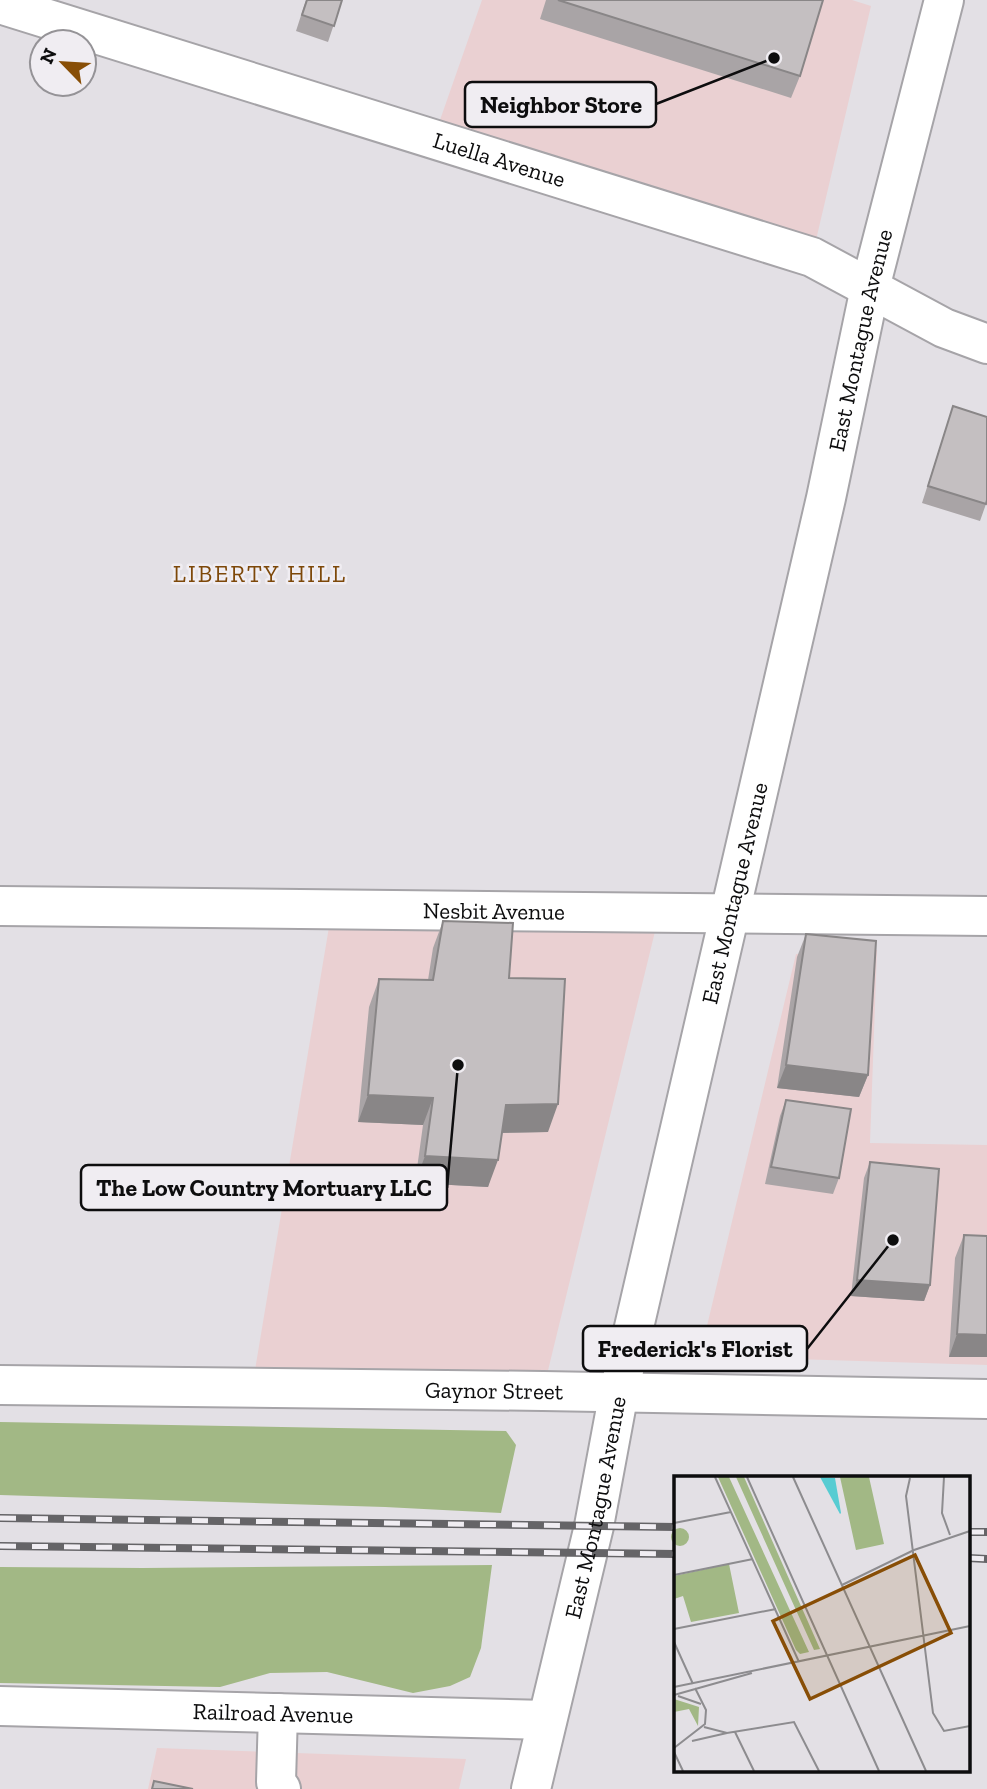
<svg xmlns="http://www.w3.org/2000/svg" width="987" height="1789" font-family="'Zilla Slab',serif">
<rect width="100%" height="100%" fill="#e3e0e5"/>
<path fill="#ead0d2" d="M482 0H852L871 6 812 257 433 140Z
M332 909 660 911 543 1391 252 1388Z
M877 950 870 1143 987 1145V1365L702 1356 706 1330 796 954Z
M157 1748 466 1759 459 1789H148Z"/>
<path fill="#a2b885" d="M0 1422 506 1431 516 1445 501 1513 385 1507 0 1495Z
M492 1565 481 1648 470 1677 450 1686 413 1693 327 1672 270 1673 220 1687 0 1683V1567L143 1568Z"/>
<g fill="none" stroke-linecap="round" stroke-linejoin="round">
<g stroke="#a6a4a8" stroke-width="42">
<g id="minor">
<path id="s1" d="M0 4 812 257 944 328 987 344"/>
<path id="s2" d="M0 906 987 916"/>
<path id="s3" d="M0 1385 543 1391 987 1399"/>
<path id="s4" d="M0 1706 547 1720"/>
<path d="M278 1713 276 1782 281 1789"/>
</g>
</g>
<g stroke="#a6a4a8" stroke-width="42">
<g id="major">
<path id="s5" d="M531 1789 594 1526 619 1392 826 498 870 288 944 0"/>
</g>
</g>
<use href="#minor" stroke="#fff" stroke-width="38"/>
<use href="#major" stroke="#fff" stroke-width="38"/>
<g stroke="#656467" stroke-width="8">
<path id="rail" d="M0 1518 676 1527
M968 1532H987
M0 1546 676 1554
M968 1558 987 1559"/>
</g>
<use href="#rail" stroke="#f0edf2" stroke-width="5" stroke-dasharray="16" stroke-linecap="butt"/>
</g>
<path fill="#a9a4a6" d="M306 0H342L328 42 296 31Z
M546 0H823L800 76 791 98 540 19Z
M953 406 986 504 980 521 922 503Z
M443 921 509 978 548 1132 502 1133 488 1187 415 1183 423 1125 358 1122 369 1007 379 979 428 980 433 948Z
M806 934 868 1075 859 1097 777 1088 797 957Z
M786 1100 839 1178 833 1194 765 1184 780 1116Z
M870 1162 930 1285 924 1301 851 1296 864 1178Z
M964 1235 987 1357H949L955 1258Z"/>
<path fill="#898687" d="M786 1065 868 1075 859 1097 777 1088Z
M368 1095 433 1098 423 1125 358 1122Z
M558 1104 548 1132 496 1133 506 1105Z
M425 1156 498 1160 488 1187 415 1183Z
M857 1280 930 1285 924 1301 851 1296Z
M957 1334 987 1335V1357H949Z"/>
<path fill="#c4bfc1" stroke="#898687" stroke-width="2" d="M307 0H342L334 26 302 15Z
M558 0H823L800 76Z
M953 406 987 417V500L986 504 928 486Z
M443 921 513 923 509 978 565 979 558 1104 506 1105 498 1160 425 1156 433 1098 368 1095 379 979 433 980Z
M806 934 876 941 868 1075 786 1065Z
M786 1100 851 1109 839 1178 771 1167Z
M870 1162 939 1169 930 1285 857 1280Z
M964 1235 987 1236V1335L957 1334Z
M154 1781 193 1789H152Z"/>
<g text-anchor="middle" stroke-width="5" stroke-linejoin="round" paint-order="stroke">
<g font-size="23" fill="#0d0d0e" stroke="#f0edf2">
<text dy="8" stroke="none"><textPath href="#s1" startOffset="523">Luella Avenue</textPath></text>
<text dy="8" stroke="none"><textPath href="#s5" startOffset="1486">East Montague Avenue</textPath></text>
<text dy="8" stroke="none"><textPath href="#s5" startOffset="919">East Montague Avenue</textPath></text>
<text dy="8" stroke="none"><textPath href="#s2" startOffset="494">Nesbit Avenue</textPath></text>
<text dy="8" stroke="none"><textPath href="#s3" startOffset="494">Gaynor Street</textPath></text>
<text dy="8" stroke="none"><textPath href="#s5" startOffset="289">East Montague Avenue</textPath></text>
<text dy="8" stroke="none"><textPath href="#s4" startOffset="273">Railroad Avenue</textPath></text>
</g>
<g font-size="24" letter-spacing="2" fill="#7d4809" stroke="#f0edf2">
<text x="260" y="582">LIBERTY HILL</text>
</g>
</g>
<g transform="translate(674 1476)">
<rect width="296" height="296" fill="#e3e0e5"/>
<path d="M44 1H55L135 176 126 178 122 174ZM62 1H70L146 173 140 174ZM166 1H195L210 68 182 74ZM-3 61a9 9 0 1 1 18 0a9 9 0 1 1-18 0ZM55 88 65 137 17 146 9 120 0 123V100ZM0 223 25 231 24 250 15 233 0 236Z" fill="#a2b885"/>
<path d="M146 1 161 2 167 37 166 38Z" fill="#57ccd2"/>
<path fill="none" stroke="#8d8c8f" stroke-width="2" d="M41 1 125 186M73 1 205 295M119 1 252 295M270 1 268 37 276 59M236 2 232 20 259 237 270 255 296 250M0 47 57 36M0 99 79 83M168 109 240 74 296 55M0 153 102 133M0 166 19 208M0 211 296 150M0 219 78 197M4 220 27 228M30 251 53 257 120 246 145 295M61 256 80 295M18 265 53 257M0 272 31 248 32 234 21 212M0 276 9 295"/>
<path fill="#884e06" fill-opacity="0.15" stroke="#884e06" stroke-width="3.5" d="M241 79 277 157 136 223 99 145Z"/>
<rect width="296" height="296" fill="none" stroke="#0d0d0e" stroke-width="3.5"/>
</g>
<path fill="none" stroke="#0d0d0e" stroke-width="2.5" d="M774 58L656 104M458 1065L447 1188M893 1240L807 1349"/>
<g fill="#0d0d0e" stroke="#f0edf2" stroke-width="2.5">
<circle cx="774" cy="58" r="7"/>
<circle cx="458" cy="1065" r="7"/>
<circle cx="893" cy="1240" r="7"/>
</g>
<g fill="#f0edf2" stroke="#0d0d0e" stroke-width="2.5">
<rect x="465" y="82" width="191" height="45" rx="7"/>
<rect x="81" y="1165" width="366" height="45" rx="7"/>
<rect x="583" y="1326" width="224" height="45" rx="7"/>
</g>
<g font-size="24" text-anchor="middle" font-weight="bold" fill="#0d0d0e">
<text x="561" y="113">Neighbor Store</text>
<text x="264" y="1196">The Low Country Mortuary LLC</text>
<text x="695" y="1357">Frederick's Florist</text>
</g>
<g transform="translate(63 63) rotate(295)"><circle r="33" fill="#f0edf2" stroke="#959397" stroke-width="2"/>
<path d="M0-5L12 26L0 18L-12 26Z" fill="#884e06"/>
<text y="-10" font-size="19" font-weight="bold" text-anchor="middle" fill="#0d0d0e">N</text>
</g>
</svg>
